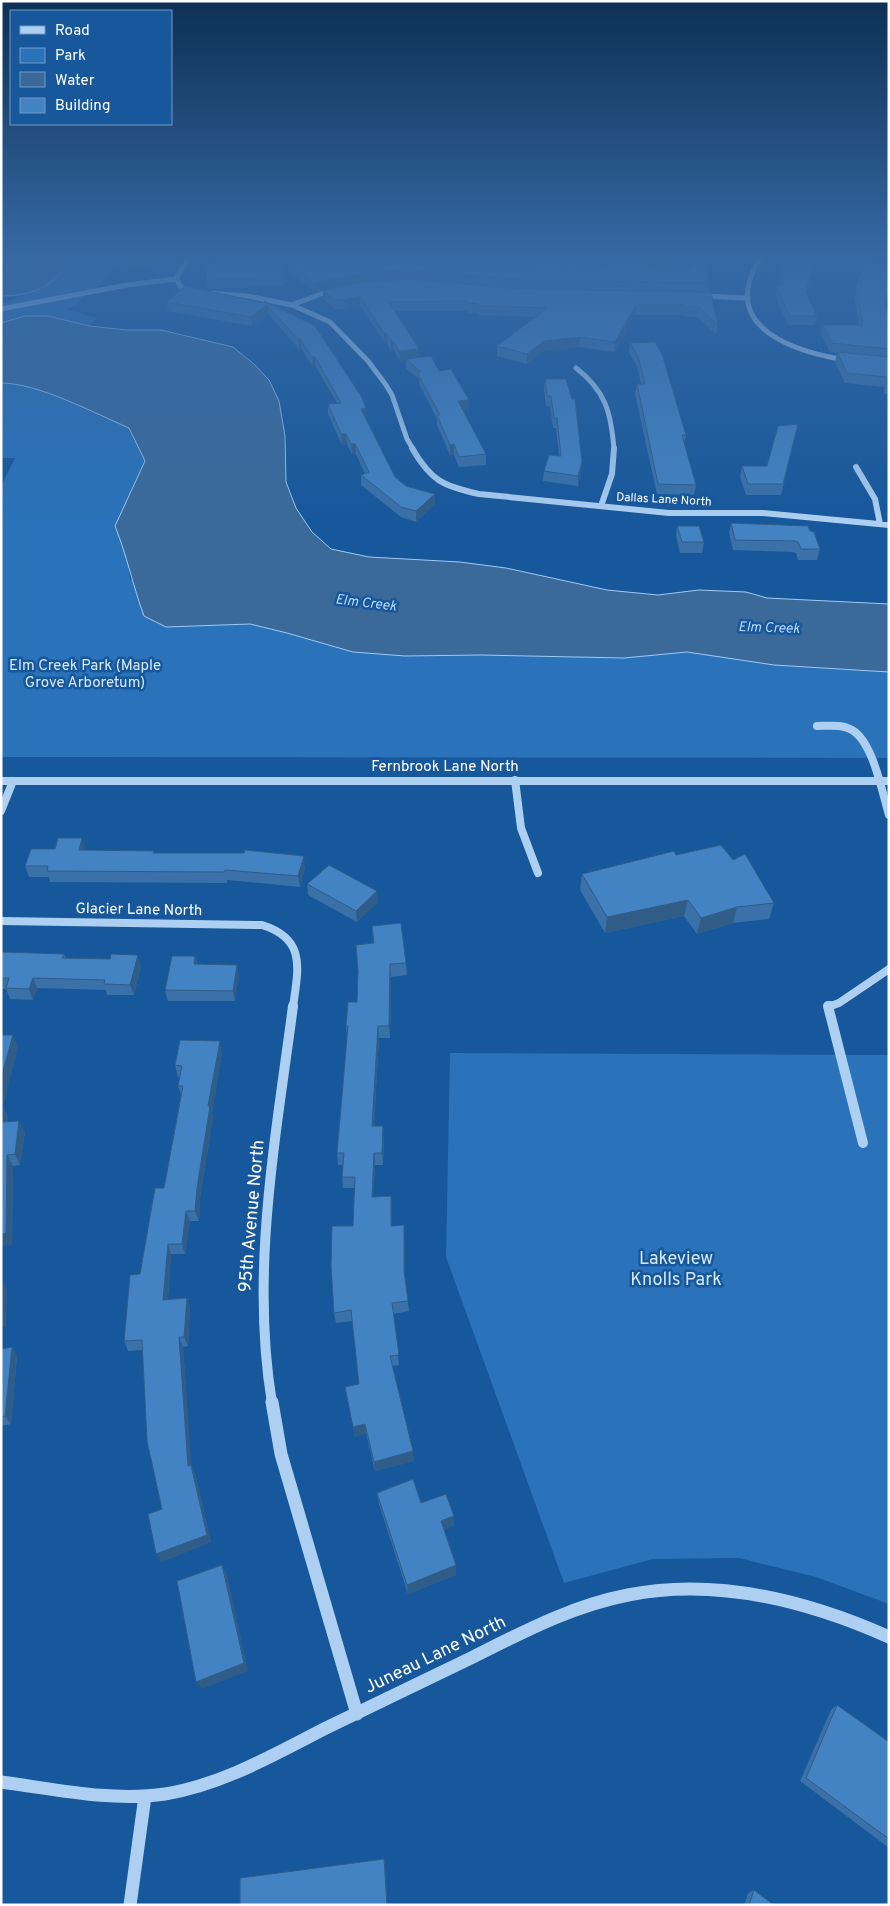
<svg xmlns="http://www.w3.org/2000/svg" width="890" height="1906" font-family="Overpass,sans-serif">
<rect width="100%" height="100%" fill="#17579b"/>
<path fill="#2a72b9" d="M76 255 121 256 107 278 68 310 98 318 89 326C52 317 39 313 1 323V304L43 288 63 272Z
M570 255H677L678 257 673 263 666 265Z
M1 383C38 383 94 413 129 428L145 461 115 526 126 553 130 578 166 627 250 624 287 633 353 652 405 656 480 655 624 658 687 652 774 665 889 672V758L1 757V486L15 458H1Z
M450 1053 889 1055V1604L816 1577 739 1558 653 1559 564 1583 446 1257Z"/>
<path fill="#3b699a" stroke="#a0cbf4" d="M1 255H76C54 284 38 296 1 296Z
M25 316H48L89 326 127 330H161L233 347 255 365 269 380 279 401 285 436 286 482 296 508 312 532 331 549 369 557 460 562 506 568 607 590 658 595 699 590 746 592 767 598 889 604V672L774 665 687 652 624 658 480 655 405 656 353 652 287 633 250 624 166 627 144 616C133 586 127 556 115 526L145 461 129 428C94 413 38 383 1 383V323Z"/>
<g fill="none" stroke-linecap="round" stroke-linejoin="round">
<path stroke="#add0f2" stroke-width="5" d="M762 255C757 264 751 273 749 283 736 336 808 354 846 360
M176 279 182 288 192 291
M176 279 190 255
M210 293 247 296 292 305 330 322 368 361 386 385 392 395 407 439 413 449
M701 296 748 298
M292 305 334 289
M1 309 127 285 176 279
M576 368C606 391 611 413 614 449"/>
<path stroke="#add0f2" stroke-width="6" d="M412 448C431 481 443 486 479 494L669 513H763L889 525
M856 467 875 499 880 524
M601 506 612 474 614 448"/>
<path stroke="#add0f2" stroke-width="8" d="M817 726C828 726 842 724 852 730 873 742 882 792 889 815
M515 780 521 828 538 873
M1 781H889
M1 811 13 781
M1 921 262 925C307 939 298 969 293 1007
M828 1007 839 1003 889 969"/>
<path stroke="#add0f2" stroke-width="10" d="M830 1006H828L863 1143
M272 1403C250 1271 276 1137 293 1006"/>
<path stroke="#add0f2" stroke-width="13" d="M272 1402 281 1454 357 1714
M1 1782C55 1789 111 1802 165 1794 222 1785 275 1754 326 1728 374 1705 423 1681 471 1658 521 1633 571 1606 628 1595 717 1577 808 1601 889 1637
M130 1905 145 1796"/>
</g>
<path fill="#3a71a8" d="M163 255 155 268 127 267 125 258Z
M817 255 806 293 817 316 815 325H788L774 294 776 285H780L779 278 781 269Z
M889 255V292L886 302 889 319V394H884V387L845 383 835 362 837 353 830 352 821 334 823 325H859L854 295 856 285 874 266Z
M368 256 495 261 576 267H649L709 283 708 292 718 325 716 334 697 317 684 316 683 315H635L614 352 579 347 543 351 527 364 497 356V346L536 317 478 315V313H467V311H395L419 357 439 371 469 410H463L486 454V465L459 467 454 455H450L437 425V419L419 384V379L406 369V360L400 361 394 350 391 351 387 343H385L360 306 345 309H335L323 299V291L315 292 287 269V260Z
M283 262 284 286 208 289 206 280Z
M264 301 366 408 367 418H365L395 477 406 486 435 494V504L416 522 401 517 361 485V475L365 474 356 454H352L347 444 342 445 328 414V404L337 403 316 367H313L301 348 299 349 268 314 252 326 168 311 167 302 264 303Z
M630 343 686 435 684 443 696 485 694 495 657 494 635 394 637 384H641L637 366 629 353Z
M545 379 582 462 581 472 578 486 543 481 544 471 559 456 556 428H553L550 406H546L544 389Z
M798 424 781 495H746L740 477 742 466H767Z
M731 523 810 531 820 549 817 560H798L796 553 792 552 733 550 729 533Z
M677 526 704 542 702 553H680L676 536Z
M85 849V850L154 851V853L305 867 300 887 227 880V883L50 882 49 877H29L25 866Z
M676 855 733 860 774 903 769 919 733 923 697 934 684 916 605 933 580 890 582 874Z
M307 884 377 891 378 902 357 922 308 895Z
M372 926 406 963 407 975 391 977 390 1038H379L374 1126 384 1138 383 1165H375L373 1197 391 1196 392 1226 405 1237V1276L409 1311 393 1314 399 1365 392 1366 414 1461 375 1471 366 1433 355 1437 345 1387 359 1384 352 1321 336 1323 334 1313 353 1226 354 1188H343L342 1177 343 1165H338L337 1153 347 1037 346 1026 357 1002 373 943Z
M1 952 64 954 66 958 141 966 134 995H107L106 990 37 988 33 1000 10 999 6 989H1Z
M195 956 198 965 239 975 235 1001H168L165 990Z
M1 1035 18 1047 3 1106 8 1117 7 1122 25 1132 20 1165 13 1166 12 1244 1 1246Z
M222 1052 212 1113 213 1117 200 1198 199 1221H190L185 1254H171L168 1299 187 1298 190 1308 188 1346 183 1347 191 1465 195 1473 211 1542 161 1562 162 1509 143 1350 128 1351 124 1341 140 1274 164 1188 181 1095 178 1086 180 1077H178L175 1065Z
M12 1347 17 1356 11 1424 1 1426V1349Z
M377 1493 421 1503 454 1516V1526L444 1530 456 1575 408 1594 379 1504Z
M837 1705 889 1742V1848L800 1781 831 1710Z
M754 1890 774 1905H744L748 1893Z"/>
<path fill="#305c88" d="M156 255H163L155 268 154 259Z
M276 255H296L283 262 284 286 283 277 261 262Z
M370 272V281L315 292 314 283Z
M360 296V306L345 309 344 300Z
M267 305 268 314 252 326 251 317Z
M636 305 635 315 614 352 615 342Z
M384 333H386L387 343H385Z
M580 337 579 347 543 351 527 364V354L544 341Z
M298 339H300L301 348 299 349Z
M391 341H393L394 350 391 351Z
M419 349V359H406V360L400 361 399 351Z
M312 357H315L316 367H313Z
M469 400V410L458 411V401Z
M366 408 367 418 361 419V409Z
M341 434H346L347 444 342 445Z
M351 444H355L356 454H352Z
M454 444V455H450V445Z
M582 462 581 472 578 486V476Z
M435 494V504L416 522V511Z
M82 838 85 849 82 861 79 850Z
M304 856 305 867 300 887 298 876Z
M377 891 378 902 357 922 356 911Z
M688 900 684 916 605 933 607 917Z
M737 907 733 923 697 934 701 918Z
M138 955 141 966 134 995 130 985Z
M195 956 198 966 194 964Z
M390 964 391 977 390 1038 389 1026Z
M237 965 239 975 235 1001 233 991Z
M33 978 37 988 33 1000 29 989Z
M378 1026 379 1038 373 1138 372 1126Z
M13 1035 18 1047 3 1106 8 1117 6 1134 1 1124V1078Z
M220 1041 222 1052 212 1113 213 1117 200 1198 199 1221 195 1211 197 1188 208 1106Z
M19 1121 25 1132 20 1165 15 1154Z
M383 1126 384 1138 383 1165 382 1153Z
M374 1153 375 1165 373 1208 372 1197Z
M7 1155 13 1166 12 1244 1 1246V1234Z
M391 1196 392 1208 391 1237Z
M186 1211 190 1221 185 1254 182 1244Z
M404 1225 405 1237V1282L404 1271Z
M168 1244 171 1254 167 1309 163 1300Z
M1 1279 7 1288 6 1326 1 1327Z
M187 1298 190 1308 188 1346 184 1337Z
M179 1337 183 1347 192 1474 188 1466Z
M12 1347 17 1356 11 1424 5 1416Z
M365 1424 366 1433 355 1437 353 1427Z
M413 1451 414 1461 375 1471 374 1462Z
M191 1465 195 1473 211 1542 161 1562 156 1554Z
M454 1516V1526L441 1531V1521Z
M222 1565 227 1574 248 1671 202 1689 196 1682Z
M456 1565V1575L408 1594 407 1585Z
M384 1859 385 1862 388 1905H387Z"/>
<path fill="#4483c3" stroke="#305c88" d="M126 255H156L154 259 125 258Z
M220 255H276L261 262 282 260 283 277 206 280V268Z
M348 255 428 256 495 258V261L544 264 575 263 576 267 649 265V267L691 268 700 255H703L709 283 525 280 411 270 370 272 314 283 287 260Z
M787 255H816L806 292 817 316H790L776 285H783L781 269Z
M879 255H889V290L885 301 889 319V349L832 343 823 325H863L856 285 865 265 874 266Z
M411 279 524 289 711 292 718 325 699 307H685V305H636L615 342 580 337 544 341 527 354 497 346 547 308 478 306V304L467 303V301L389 302 419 349 399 351 393 341H391L386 333H384L360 296 344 300 334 299 323 290 371 281Z
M185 286 265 303 264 301 315 326 361 396 366 408 361 409 395 477 406 486 435 494 416 511 401 507 361 475 369 472 355 444H351L346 434H341L328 404 341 403 315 357H312L300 339H298L267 305 251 317 167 302Z
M655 342 662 354 686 435H682L696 485 658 484 637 384H645L638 356 630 343Z
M837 352 889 357V384H887V377L847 373Z
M431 356 439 371 451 369 469 400 458 401 486 454 459 457 454 444 450 445 437 415H440L418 374 420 371 406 359Z
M545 379H566L572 399H575L582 462 578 476 544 471 549 455 561 456 557 418H554L551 396H547Z
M798 424 783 484H748L742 466H767L778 426Z
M731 523 808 526 810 531 814 532 820 549H801L798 542 795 541 735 540Z
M677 526H699L704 542H682Z
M58 838H82L79 850 154 851 153 853H244L245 850 304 856 298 876 225 870V872L47 871 48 866H25L31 849H55Z
M721 845 733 860 745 854 774 903 737 907 701 918 688 900 607 917 582 874 674 851 676 855Z
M329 865 377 891 356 911 307 884Z
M401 923 406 963 390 964 389 1026H378L372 1126H383L382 1153H374L372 1197 391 1196V1226L404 1225V1271L408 1301 392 1303 399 1355 390 1356 413 1451 374 1462 365 1424 353 1427 345 1387 359 1384 351 1310 334 1313 331 1266 332 1226H353L355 1177H342L344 1153H337L348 1026H346L348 1002H357L358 971 356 945 374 943 372 926Z
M1 952H2L64 954 62 958 110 959 111 954 138 955 130 985 104 984 105 980 33 978 29 989 6 988 9 978H1Z
M172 956H195L194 964 237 965 233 991 165 990Z
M1 1035H13L1 1078Z
M180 1040 220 1041 208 1106H210L197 1188 195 1211H186L182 1244H168L163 1300 187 1298 184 1337H179L188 1466 191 1465 207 1535 156 1554 148 1514 162 1509 147 1441 142 1340 124 1341 130 1275 140 1274 155 1188H164L183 1086H178L182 1066 175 1065Z
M19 1121 15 1154 7 1155 6 1233 1 1234V1122Z
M12 1347 5 1416 1 1417V1349Z
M413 1479 421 1503 446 1494 454 1516 441 1521 456 1565 407 1585 377 1493Z
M222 1565 244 1663 196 1682 177 1581Z
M837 1705 889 1742V1839L806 1778Z
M384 1859 387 1905H240V1878Z
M754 1890 774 1905H749Z"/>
<linearGradient id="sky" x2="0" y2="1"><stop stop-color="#0d3055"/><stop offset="0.49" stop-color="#3669a4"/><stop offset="1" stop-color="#3669a4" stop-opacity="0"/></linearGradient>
<rect width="890" height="522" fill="url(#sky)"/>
<g text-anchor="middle" stroke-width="5" stroke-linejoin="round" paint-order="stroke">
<g font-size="12" fill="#fff" stroke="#17579b">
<text transform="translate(664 499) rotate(3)" y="4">Dallas Lane North</text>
</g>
<g font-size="14" font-style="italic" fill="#bad9f9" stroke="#17579b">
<text transform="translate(366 602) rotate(7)" y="5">Elm Creek</text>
<text transform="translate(769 627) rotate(2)" y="5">Elm Creek</text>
</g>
<g font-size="15" fill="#d5e9fc" stroke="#17579b">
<text x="85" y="670">Elm Creek Park (Maple<tspan x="85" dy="17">Grove Arboretum)</tspan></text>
</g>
<g font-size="15" fill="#fff" stroke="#17579b">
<text x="445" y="771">Fernbrook Lane North</text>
<text transform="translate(139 909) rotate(1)" y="5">Glacier Lane North</text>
</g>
<g font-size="18" fill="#fff" stroke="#17579b">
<text transform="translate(251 1216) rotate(-85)" y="6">95th Avenue North</text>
<text transform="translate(435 1654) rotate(-26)" y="6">Juneau Lane North</text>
</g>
<g font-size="18" fill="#d5e9fc" stroke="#17579b">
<text x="676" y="1264">Lakeview<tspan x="676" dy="21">Knolls Park</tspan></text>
</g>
</g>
<rect width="890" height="1906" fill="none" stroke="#ffffff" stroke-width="5"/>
<rect x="10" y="10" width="162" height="115" fill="#17579b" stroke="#749ac3"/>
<rect x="20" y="26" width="25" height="8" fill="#add0f2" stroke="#749ac3"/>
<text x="55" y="35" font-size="15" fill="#ffffff">Road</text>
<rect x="20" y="48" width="25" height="15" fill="#2a72b9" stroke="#749ac3"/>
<text x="55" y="60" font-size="15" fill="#ffffff">Park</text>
<rect x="20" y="72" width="25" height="15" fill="#3b699a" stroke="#749ac3"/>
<text x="55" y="85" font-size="15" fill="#ffffff">Water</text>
<rect x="20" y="98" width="25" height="15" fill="#4483c3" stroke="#749ac3"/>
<text x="55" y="110" font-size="15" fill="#ffffff">Building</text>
</svg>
